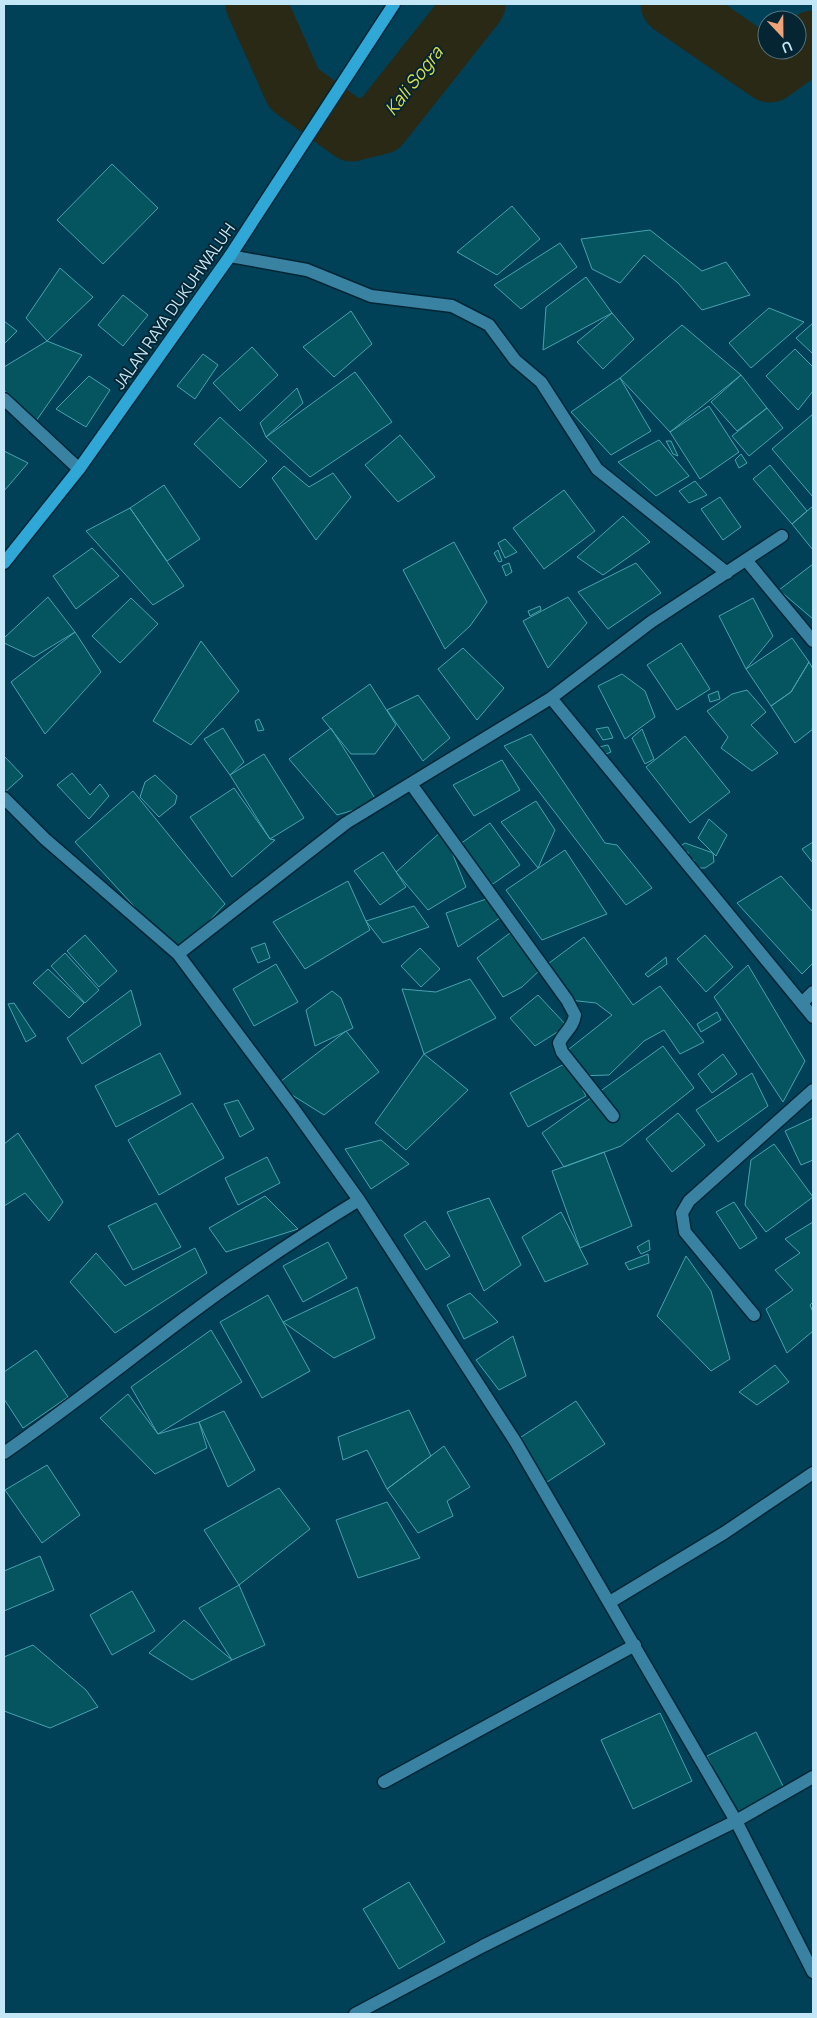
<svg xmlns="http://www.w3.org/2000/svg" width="817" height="2018" font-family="Manrope,sans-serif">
<rect width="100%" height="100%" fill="#004157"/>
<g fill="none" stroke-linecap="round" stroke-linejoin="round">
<path stroke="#292915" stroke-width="61" d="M256 4 294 89 352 131 380 124 475 4
M671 4 770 72 813 41"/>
</g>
<path fill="#055560" stroke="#48a1af" d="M112 164 158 208 103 264 57 220Z
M512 206 540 239 497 275 457 252Z
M650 230 702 271 726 262 750 295 702 310 678 283 644 255 620 283 592 269 581 239Z
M560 243 577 267 521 309 494 285Z
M60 268 93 297 47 341 26 318Z
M586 277 612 313 543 350 546 307Z
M123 295 148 315 123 346 98 325Z
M769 308 804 322 751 368 729 343Z
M351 311 372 344 334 377 303 347Z
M612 313 634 339 603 369 577 342Z
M4 321 17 331 4 344Z
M813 323V354L796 338Z
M682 325 741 375 670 432 620 378Z
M47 341 82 355 36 421 4 390V367Z
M252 347 278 375 240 411 213 383Z
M795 349 813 367V391L798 410 766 376Z
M203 354 218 365 195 399 177 386Z
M355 372 392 422 310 477 266 437Z
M741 375 767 408 737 431 711 402Z
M89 376 110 390 86 427 56 409Z
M620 378 651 431 611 455 571 412Z
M297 388 303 403 266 437 260 423Z
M709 406 739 452 700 479 670 432Z
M767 408 783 428 749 456 732 436Z
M813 414V497L772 449Z
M220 417 267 461 240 488 194 444Z
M400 435 435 477 398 502 365 465Z
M659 440 689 476 656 496 618 462Z
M666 441H671L678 456 673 454Z
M4 451 28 463 4 491Z
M741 454 747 463 739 468 735 460Z
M770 465 807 511 792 524 753 479Z
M284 466 309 487 333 473 351 497 316 540 272 478Z
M695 481 707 495 689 503 679 491Z
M164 485 200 539 167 561 130 508Z
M564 490 595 531 544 569 513 528Z
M720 497 741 527 723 540 701 509Z
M813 506V550L792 524Z
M130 508 184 586 153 605 86 531Z
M623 516 650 542 603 575 577 557Z
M505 539 517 552 505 558 498 543Z
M454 542 487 602 470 626 445 649 403 570Z
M92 548 119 576 76 609 53 576Z
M498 550 502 561 499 562 494 553Z
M509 563 512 572 506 576 502 566Z
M636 563 661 593 608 629 578 592Z
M813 564V619L779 590Z
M48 597 75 632 34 657 4 643V638Z
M568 597 587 623 548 668 523 621Z
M131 598 158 624 120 663 92 636Z
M753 598 773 636 746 669 719 616Z
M540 606 541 610 530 616 528 611Z
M75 632 101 672 45 734 11 682Z
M792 638 809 662 791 692 771 706 746 669Z
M201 641 239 691 191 745 153 721Z
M681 643 710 689 677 710 647 665Z
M463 648 504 688 477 720 438 669Z
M809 662 813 669V729L795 743 771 706 791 692Z
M622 674 645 691 655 717 625 739 598 686Z
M370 684 396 725 375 754H351L322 718Z
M747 690 766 712 751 725 778 753 752 771 721 748 728 737 707 711 732 694Z
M718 691 720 699 710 702 708 695Z
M418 695 450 738 423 761 387 710Z
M259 719 264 730 258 731 255 721Z
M608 727 613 738 603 740 596 729Z
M223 728 244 762 230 775 204 739Z
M331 728 378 803 337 815 289 759Z
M642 729 654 759 645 764 632 738Z
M531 734 605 843 617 845 652 888 626 905 504 746Z
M685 736 730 792 690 823 646 767Z
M608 745 611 752 601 756 599 747Z
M264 754 304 818 270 839 230 775Z
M4 756 23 776 4 793Z
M502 760 520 790 474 816 453 785Z
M72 773 90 795 100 784 109 796 89 819 57 785Z
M155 775 177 796 175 804 159 817 140 797 145 782Z
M234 788 270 839 275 840 232 877 190 817Z
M133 791 225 904 178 954 75 842Z
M536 801 555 830 538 868 501 822Z
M709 819 727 835 716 856 698 838Z
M490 823 520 865 490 886 460 844Z
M443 830 466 887 428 910 396 872Z
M813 842V863L802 849Z
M685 843 713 853 714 862 705 868H696L694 860 688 858V852L682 853 679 847Z
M565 850 607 914 542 940 506 890Z
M383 852 406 887 380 905 354 871Z
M781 876 813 912V963L802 974 737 903Z
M348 881 370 930 305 969 273 922Z
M495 896 507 913 458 947 446 913Z
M414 906 429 927 383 943 366 921Z
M510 933 541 969 522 987 503 997 477 958Z
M85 935 117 971 99 987 67 951Z
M705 935 733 967 706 992 677 959Z
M584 937 633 1005 660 986 704 1042 680 1054 664 1030 644 1041 609 1075 576 1076 564 1053 612 1015 596 1003 569 1000 541 969Z
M265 943 270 958 258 963 251 948Z
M420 948 440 969 421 987 401 966Z
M65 953 99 990 85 1003 51 966Z
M666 957 667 964 648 977 645 974Z
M276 964 298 1002 254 1026 233 989Z
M748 965 805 1061 783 1102 714 997Z
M48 969 84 1003 69 1018 33 983Z
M470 979 496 1018 424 1054 402 989 436 992Z
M131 990 141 1025 82 1064 67 1038Z
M332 991 341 998 353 1028 315 1046 306 1010Z
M538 995 567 1026 535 1046 510 1018Z
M14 1003 36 1036 26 1042 8 1004Z
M717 1012 721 1020 701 1032 697 1024Z
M346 1031 379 1072 324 1115 276 1085Z
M663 1046 694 1088 621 1146 564 1167 542 1133Z
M160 1053 181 1094 116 1127 95 1086Z
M424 1054 468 1090 406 1150 375 1123Z
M723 1054 737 1074 712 1093 698 1074Z
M568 1062 586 1096 528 1127 510 1093Z
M752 1073 768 1106 718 1142 696 1110Z
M238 1100 254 1129 240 1137 224 1104Z
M192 1103 224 1158 159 1195 128 1140Z
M678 1113 705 1145 672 1172 646 1139Z
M813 1118V1160L801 1165 785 1131Z
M18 1133 63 1202 49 1221 25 1193 4 1206V1144Z
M381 1140 409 1164 371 1189 345 1149Z
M774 1144 813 1197 766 1232 745 1205 751 1160Z
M604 1152 632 1226 580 1248 552 1171Z
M267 1157 280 1183 238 1205 225 1178Z
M265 1196 298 1229 226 1252 209 1228Z
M489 1198 521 1265 484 1291 447 1212Z
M734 1202 757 1238 740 1249 716 1212Z
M156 1203 181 1247 133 1270 108 1226Z
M561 1212 588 1264 545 1282 522 1237Z
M425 1221 450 1256 426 1270 404 1235Z
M813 1222V1302L810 1305 813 1312V1331L787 1353 766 1309 793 1290 775 1270 800 1253 785 1239Z
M649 1240 650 1250 641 1254 637 1247Z
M328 1242 347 1278 303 1302 283 1266Z
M195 1248 207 1273 115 1333 70 1282 96 1253 125 1286Z
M648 1254 649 1263 629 1270 625 1263Z
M686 1256 711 1291 730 1359 711 1371 657 1316Z
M357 1287 375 1338 334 1358 283 1322Z
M470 1293 498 1322 464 1339 447 1305Z
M268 1295 310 1371 262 1398 220 1322Z
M211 1330 242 1382 158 1434 131 1387Z
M513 1336 526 1376 499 1390 476 1360Z
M36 1350 68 1397 23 1428 4 1399V1372Z
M775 1365 789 1382 757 1405 739 1392Z
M128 1394 158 1434 199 1422 207 1448 155 1474 100 1418Z
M576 1401 605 1444 544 1484 515 1441Z
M409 1410 431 1456 387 1489 367 1450 343 1460 338 1437Z
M224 1411 255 1470 228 1487 199 1422Z
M444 1446 470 1487 447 1501 453 1516 418 1533 387 1489Z
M47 1465 80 1515 42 1543 5 1490Z
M279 1488 310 1529 239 1585 204 1530Z
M387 1502 420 1558 358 1578 336 1520Z
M40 1556 54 1590 4 1611V1571Z
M239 1585 265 1645 232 1660 199 1608Z
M132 1591 155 1631 112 1655 90 1615Z
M184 1620 232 1660 192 1680 149 1653Z
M33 1645 86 1690 98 1707 50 1728 4 1711V1657Z
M660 1713 692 1781 633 1809 601 1740Z
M756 1732 789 1798 740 1822 707 1756Z
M409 1882 445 1942 399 1969 363 1909Z"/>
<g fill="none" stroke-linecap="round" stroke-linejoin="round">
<g stroke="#002635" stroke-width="15">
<path id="minor" d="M230 256 307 270 371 296 452 306 489 325 515 360 541 382 597 469 727 573
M4 399 79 469
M746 560 813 641
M551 698 813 1017
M411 784 567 1000 575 1015C573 1028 565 1031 559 1043L562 1052 613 1116
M4 798 45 839 178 954 293 1108 359 1200 515 1441 736 1821 813 1972
M178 954 346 823 551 698 651 622 782 536
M802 1003 813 992
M754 1315 685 1232 682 1213 689 1201 813 1090
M4 1453C66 1410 126 1362 186 1317 242 1275 300 1236 359 1200
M610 1602 724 1533 813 1473
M384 1782 635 1645
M355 2014 483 1946 736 1821 813 1777"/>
</g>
<g stroke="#002635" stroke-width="15">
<path id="major" d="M4 563 79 469 230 256 394 4"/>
</g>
<use href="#minor" stroke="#3982a2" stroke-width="12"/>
<use href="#major" stroke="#2fa8d7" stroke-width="12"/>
</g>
<g text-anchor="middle" stroke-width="4" stroke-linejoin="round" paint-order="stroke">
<g font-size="16" fill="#c4e7f8" stroke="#062532">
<text transform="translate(174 306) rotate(-55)" y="6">JALAN RAYA DUKUHWALUH</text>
</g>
<g font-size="18" font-style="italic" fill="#dcdc4f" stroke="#062532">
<text transform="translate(414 81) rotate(-52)" y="6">Kali Sogra</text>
</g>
</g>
<rect width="817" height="2018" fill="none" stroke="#c4e7f8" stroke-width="10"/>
<g transform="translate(782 35) rotate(158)"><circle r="24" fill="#062532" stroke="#527381"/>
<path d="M0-4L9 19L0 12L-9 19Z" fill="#f0a378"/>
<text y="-8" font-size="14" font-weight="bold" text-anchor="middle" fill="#c4e7f8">U</text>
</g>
</svg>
